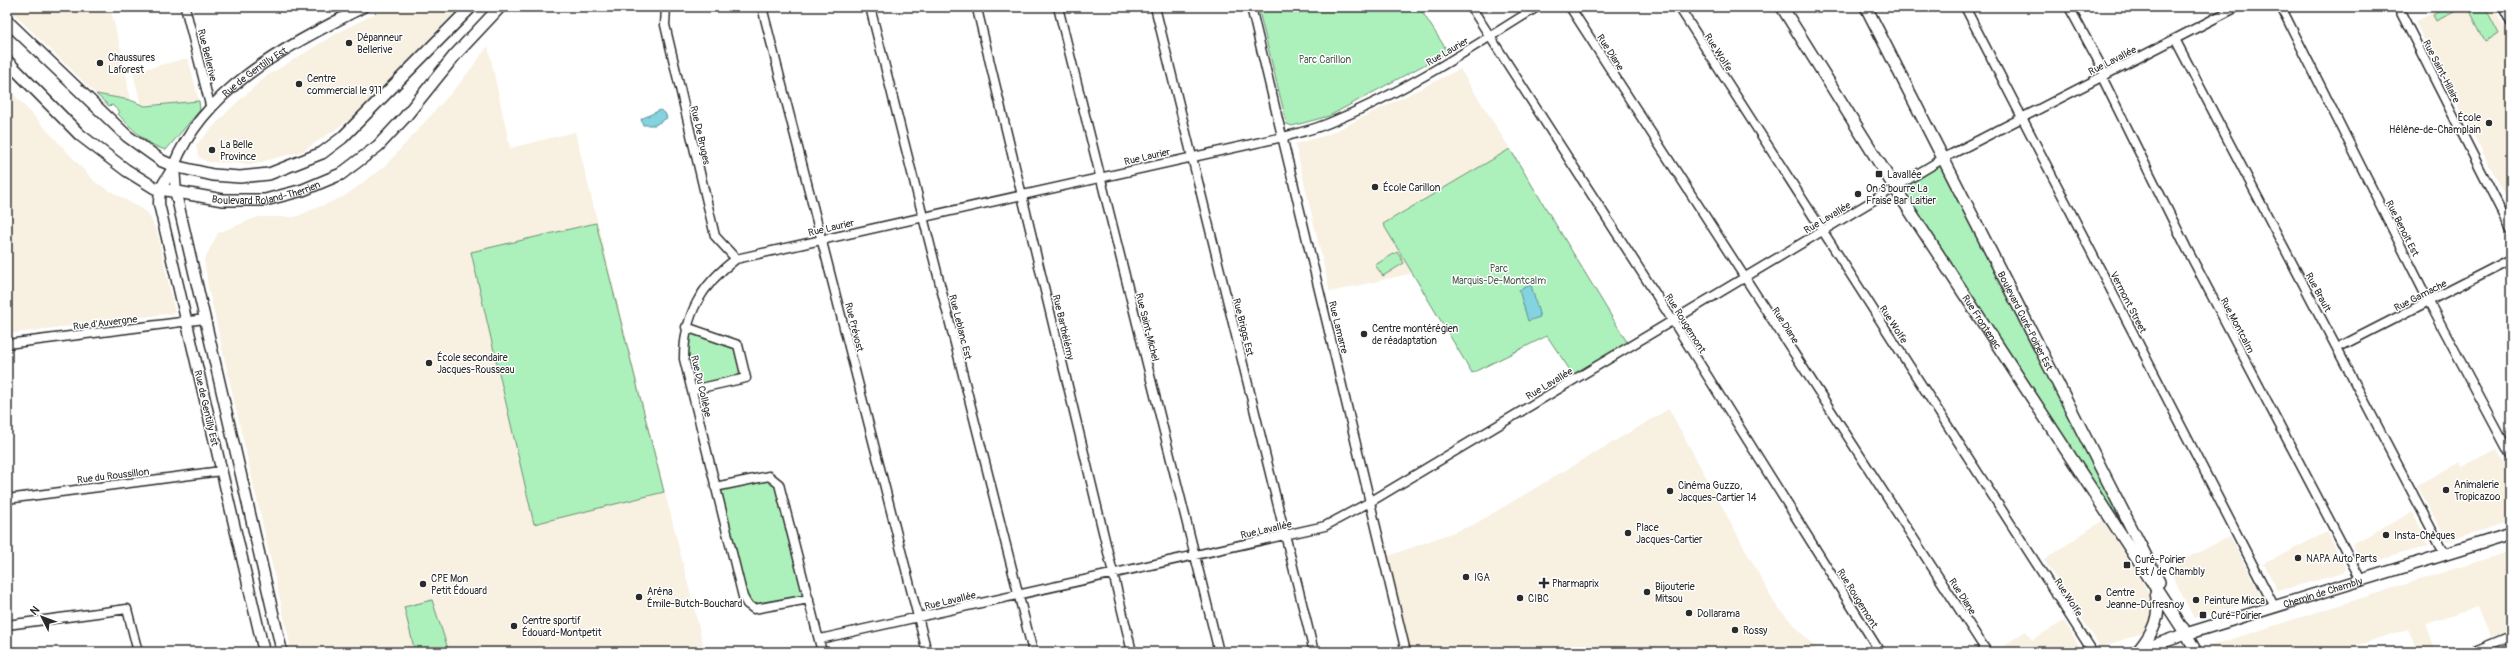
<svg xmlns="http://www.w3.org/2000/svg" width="2518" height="659" font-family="Pangolin,sans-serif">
<rect width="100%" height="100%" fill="#fff"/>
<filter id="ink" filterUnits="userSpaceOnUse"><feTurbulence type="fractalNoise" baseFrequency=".025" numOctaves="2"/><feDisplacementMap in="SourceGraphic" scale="8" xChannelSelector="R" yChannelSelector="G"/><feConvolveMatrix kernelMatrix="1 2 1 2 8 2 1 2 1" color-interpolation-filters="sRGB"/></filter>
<g filter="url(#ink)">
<path fill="#f8f0e1" d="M7 7H110L124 62 130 100 96 94Z
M388 7H457L454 13 351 119 303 151 253 164 207 162 198 156 196 145 230 109 265 77 339 32Z
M2443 7H2494L2511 40V207L2415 22Z
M488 46 510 148 575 132 705 652H292L209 291 204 260 218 233 258 217H295L345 196 385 166 461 82Z
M188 58 199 101 141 105 133 72Z
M1460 69 1510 149 1383 224 1413 273 1330 292 1295 144 1327 135Z
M7 87 95 182 148 213 157 232 175 313 7 334Z
M1669 409 1775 604 1819 652H1406L1383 558 1473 525Z
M2497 449 2511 477V521L2447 541 2417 485 2460 462 2462 466Z
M2413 512 2429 546 2363 564 2352 544Z
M2103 520 2152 598 2154 614 2145 632 2102 647 2099 645 2044 560Z
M2327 532 2346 569 2343 573 2278 591 2264 564Z
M2230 536 2261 596 2259 600 2194 618 2168 568Z
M2511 551V631L2491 637 2478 607 2426 624 2436 652H2418L2408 629 2336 652H2213L2210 646Z
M2064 621 2082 650 2075 652H2001L1999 649 2026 631 2032 640Z"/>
<path fill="#acf1bb" stroke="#6c8e73" d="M1258 7H1419L1448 52 1329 116 1292 126 1287 124Z
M2447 7H2464L2436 21 2433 15Z
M2468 7H2485L2499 34 2485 41Z
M96 94 130 100 145 106 199 101 200 110 166 150C148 146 130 127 118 114L120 112 112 105 109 106Z
M1510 149 1630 347 1576 379 1547 336 1472 373 1383 224Z
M1944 158 2186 634 1895 188Z
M596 223 664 492 534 524 471 252Z
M1397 252 1404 263 1383 276 1375 265Z
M686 327 738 345 746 378 692 390 684 359Z
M774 478 809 599 754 609 747 604 715 487Z
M432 600 449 652H415L404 607Z"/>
<path fill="#84d3e0" stroke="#609098" d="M660 110 665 113 667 118 655 125H643L641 119Z
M1531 285 1540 317 1528 321 1519 290Z"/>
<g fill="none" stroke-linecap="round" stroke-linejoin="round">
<g stroke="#2b2b2b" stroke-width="11">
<path id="minor" d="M185 7 211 109
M666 7 665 25 715 236 736 259
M762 7 927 652
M870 7 1033 652
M979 7 978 13 1132 652
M1058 7 1219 652
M1155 7 1314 652
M1251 7 1406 652
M1471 7 1673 321 1880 652
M1570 7 1987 652
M1679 7 2093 652
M1965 7 2274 606
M2069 7 2106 75
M2281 7 2429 302 2511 456
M2398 7 2511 230
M2503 7 2511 23
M2175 39 2445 555
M2102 77 2186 247 2361 580
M686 327 738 345 746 378 692 390
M7 344 205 319
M2337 348 2511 259
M715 487 769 476 779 484 822 652
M7 499 221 471
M809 599 754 609 747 604 743 597 684 359C684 315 701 285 736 259L1283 137C1298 133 1315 129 1329 123 1403 93 1470 49 1537 7
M7 625 127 609 138 652
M820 639 1325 526 1370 502 1944 158 2237 7
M2472 652 2511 636"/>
</g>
<g stroke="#2b2b2b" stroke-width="13">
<g id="tertiary">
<path d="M174 166 176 194 282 652"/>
<path id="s1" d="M264 652 159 204C159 182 167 182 174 165 206 85 291 45 363 7"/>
</g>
</g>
<g stroke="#2b2b2b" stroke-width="14">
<g id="secondary">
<path id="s2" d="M1782 7 1895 188 2186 634"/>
<path id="s3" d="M1866 7 2159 582"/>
<path d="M7 21 127 136 162 161 174 166 213 175 240 177 269 174 322 153 342 138 471 7"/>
<path id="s4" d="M7 61 80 135 126 170 155 188 223 200H265L303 190 341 174 378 146 405 117 455 55 500 7"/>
<path d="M2183 628 2196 652"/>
<path d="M2139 650C2153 633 2162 615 2156 593"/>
<path id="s5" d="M2135 652 2186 634 2511 534"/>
</g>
</g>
<use href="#minor" stroke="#fff" stroke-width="8"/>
<use href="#tertiary" stroke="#fff" stroke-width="10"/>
<use href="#secondary" stroke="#fff" stroke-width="11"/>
</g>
</g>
<g fill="#2b2b2b" stroke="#fff" stroke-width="1.5">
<circle cx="349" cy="43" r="4"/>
<circle cx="100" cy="63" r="4"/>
<circle cx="299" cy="84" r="4"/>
<circle cx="2489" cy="123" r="4"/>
<circle cx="212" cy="150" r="4"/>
<rect x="1875" y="170" width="8" height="8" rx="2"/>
<circle cx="1375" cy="187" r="4"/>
<circle cx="1858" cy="194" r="4"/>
<circle cx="1364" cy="334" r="4"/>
<circle cx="429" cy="363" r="4"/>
<circle cx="2446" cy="490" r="4"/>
<circle cx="1670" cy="491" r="4"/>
<circle cx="1628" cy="533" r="4"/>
<circle cx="2386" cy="535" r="4"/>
<circle cx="2298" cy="558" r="4"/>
<rect x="2123" y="561" width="8" height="8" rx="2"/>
<circle cx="1466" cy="577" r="4"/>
<path d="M1542 577h4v4h4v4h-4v4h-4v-4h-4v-4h4z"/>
<circle cx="423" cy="584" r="4"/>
<circle cx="1647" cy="592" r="4"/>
<circle cx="639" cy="597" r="4"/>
<circle cx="1520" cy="598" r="4"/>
<circle cx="2098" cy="598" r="4"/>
<circle cx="2196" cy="600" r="4"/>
<circle cx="1689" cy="613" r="4"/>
<rect x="2199" y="611" width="8" height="8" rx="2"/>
<circle cx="514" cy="626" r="4"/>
<circle cx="1735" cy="630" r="4"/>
</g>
<g text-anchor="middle" stroke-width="3" stroke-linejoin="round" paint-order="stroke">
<g font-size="10" fill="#2b2b2b" stroke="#fff" text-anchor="start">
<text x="357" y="41">Dépanneur<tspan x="357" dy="12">Bellerive</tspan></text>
<text x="108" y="61">Chaussures<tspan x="108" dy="12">Laforest</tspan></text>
<text x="307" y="82">Centre<tspan x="307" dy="12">commercial le 911</tspan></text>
<text x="2481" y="121" text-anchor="end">École<tspan x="2481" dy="12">Hélène-de-Champlain</tspan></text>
<text x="220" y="148">La Belle<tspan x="220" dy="12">Province</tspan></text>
<text x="1887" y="178">Lavallée</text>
<text x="1383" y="191">École Carillon</text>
<text x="1866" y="192">On S'bourre La<tspan x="1866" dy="12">Fraise Bar Laitier</tspan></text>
<text x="1372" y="332">Centre montérégien<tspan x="1372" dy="12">de réadaptation</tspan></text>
<text x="437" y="361">École secondaire<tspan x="437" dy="12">Jacques-Rousseau</tspan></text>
<text x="2454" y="488">Animalerie<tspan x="2454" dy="12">Tropicazoo</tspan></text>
<text x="1678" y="489">Cinéma Guzzo,<tspan x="1678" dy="12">Jacques-Cartier 14</tspan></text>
<text x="1636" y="531">Place<tspan x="1636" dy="12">Jacques-Cartier</tspan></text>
<text x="2394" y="539">Insta-Chèques</text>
<text x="2306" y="562">NAPA Auto Parts</text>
<text x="2135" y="563">Curé-Poirier<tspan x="2135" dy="12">Est / de Chambly</tspan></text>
<text x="1474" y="581">IGA</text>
<text x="431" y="582">CPE Mon<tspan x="431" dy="12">Petit Édouard</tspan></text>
<text x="1552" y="587">Pharmaprix</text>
<text x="1655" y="590">Bijouterie<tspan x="1655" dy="12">Mitsou</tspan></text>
<text x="647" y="595">Aréna<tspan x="647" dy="12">Émile-Butch-Bouchard</tspan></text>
<text x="2106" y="596">Centre<tspan x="2106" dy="12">Jeanne-Dufresnoy</tspan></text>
<text x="1528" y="602">CIBC</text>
<text x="2204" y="604">Peinture Micca</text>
<text x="1697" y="617">Dollarama</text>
<text x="2211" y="619">Curé-Poirier</text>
<text x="522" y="624">Centre sportif<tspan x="522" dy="12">Édouard-Montpetit</tspan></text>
<text x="1743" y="634">Rossy</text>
</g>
<g font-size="10" fill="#2b2b2b" stroke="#fff">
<text transform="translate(1447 51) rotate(-30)" y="4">Rue Laurier</text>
<text transform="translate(1611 52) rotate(57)" y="4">Rue Diane</text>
<text transform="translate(1719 52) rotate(57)" y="4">Rue Wolfe</text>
<text transform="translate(208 55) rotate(76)" y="4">Rue Bellerive</text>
<text transform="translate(2112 60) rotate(-27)" y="4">Rue Lavallée</text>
<text transform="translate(2442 71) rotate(63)" y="4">Rue Saint-Hilaire</text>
<text dy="4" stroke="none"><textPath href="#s1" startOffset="628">Rue de Gentilly Est</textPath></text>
<text transform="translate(701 135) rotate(77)" y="4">Rue De Bruges</text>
<text transform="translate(1147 156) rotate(-13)" y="4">Rue Laurier</text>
<text dy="4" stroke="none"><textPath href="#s4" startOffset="309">Boulevard Roland-Therrien</textPath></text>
<text transform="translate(1827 217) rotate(-31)" y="4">Rue Lavallée</text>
<text transform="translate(831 227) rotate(-13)" y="4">Rue Laurier</text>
<text transform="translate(2403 228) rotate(63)" y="4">Rue Benoit Est</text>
<text transform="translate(2319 292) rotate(62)" y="4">Rue Brault</text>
<text transform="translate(2420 295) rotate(-27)" y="4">Rue Gamache</text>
<text transform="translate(2129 302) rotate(63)" y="4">Vermont Street</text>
<text dy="4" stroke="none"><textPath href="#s3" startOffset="352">Boulevard Curé-Poirier Est</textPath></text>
<text dy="4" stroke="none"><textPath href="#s2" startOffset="373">Rue Frontenac</textPath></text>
<text transform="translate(105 322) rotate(-7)" y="4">Rue d'Auvergne</text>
<text transform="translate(1686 323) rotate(58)" y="4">Rue Rougemont</text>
<text transform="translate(1894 324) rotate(57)" y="4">Rue Wolfe</text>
<text transform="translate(1786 325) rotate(57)" y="4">Rue Diane</text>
<text transform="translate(2238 325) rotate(62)" y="4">Rue Montcalm</text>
<text transform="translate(855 327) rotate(76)" y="4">Rue Prévost</text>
<text transform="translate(961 327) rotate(76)" y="4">Rue Leblanc Est</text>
<text transform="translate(1064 327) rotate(77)" y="4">Rue Barthélémy</text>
<text transform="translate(1148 327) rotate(76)" y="4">Rue Saint-Michel</text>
<text transform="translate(1244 327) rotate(76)" y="4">Rue Briggs Est</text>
<text transform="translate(1339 327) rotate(76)" y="4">Rue Lamarre</text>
<text transform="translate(1549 383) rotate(-31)" y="4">Rue Lavallée</text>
<text transform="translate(702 386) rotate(77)" y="4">Rue Du Collège</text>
<text transform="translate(207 408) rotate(77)" y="4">Rue de Gentilly Est</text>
<text transform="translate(113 475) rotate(-7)" y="4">Rue du Roussillon</text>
<text transform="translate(1266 529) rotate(-13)" y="4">Rue Lavallée</text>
<text dy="4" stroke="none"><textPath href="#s5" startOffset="197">Chemin de Chambly</textPath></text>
<text transform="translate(1963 596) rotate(57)" y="4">Rue Diane</text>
<text transform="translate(2069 597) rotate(57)" y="4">Rue Wolfe</text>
<text transform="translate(1858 598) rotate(58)" y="4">Rue Rougemont</text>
<text transform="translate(950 600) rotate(-13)" y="4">Rue Lavallée</text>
</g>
<g font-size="10" fill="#4b5c4f" stroke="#fff">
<text x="1325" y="63">Parc Carillon</text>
<text x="1499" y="272">Parc<tspan x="1499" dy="12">Marquis-De-Montcalm</tspan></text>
</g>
</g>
<rect width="2518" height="659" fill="none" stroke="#fff" stroke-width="24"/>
<rect x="12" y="12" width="2494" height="635" fill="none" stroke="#2b2b2b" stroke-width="1.5" filter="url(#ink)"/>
<g transform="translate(42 617) rotate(312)" stroke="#ffffff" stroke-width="3" paint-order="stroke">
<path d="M0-3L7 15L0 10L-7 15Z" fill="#2b2b2b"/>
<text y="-6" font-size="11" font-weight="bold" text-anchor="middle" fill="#2b2b2b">N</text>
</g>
</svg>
